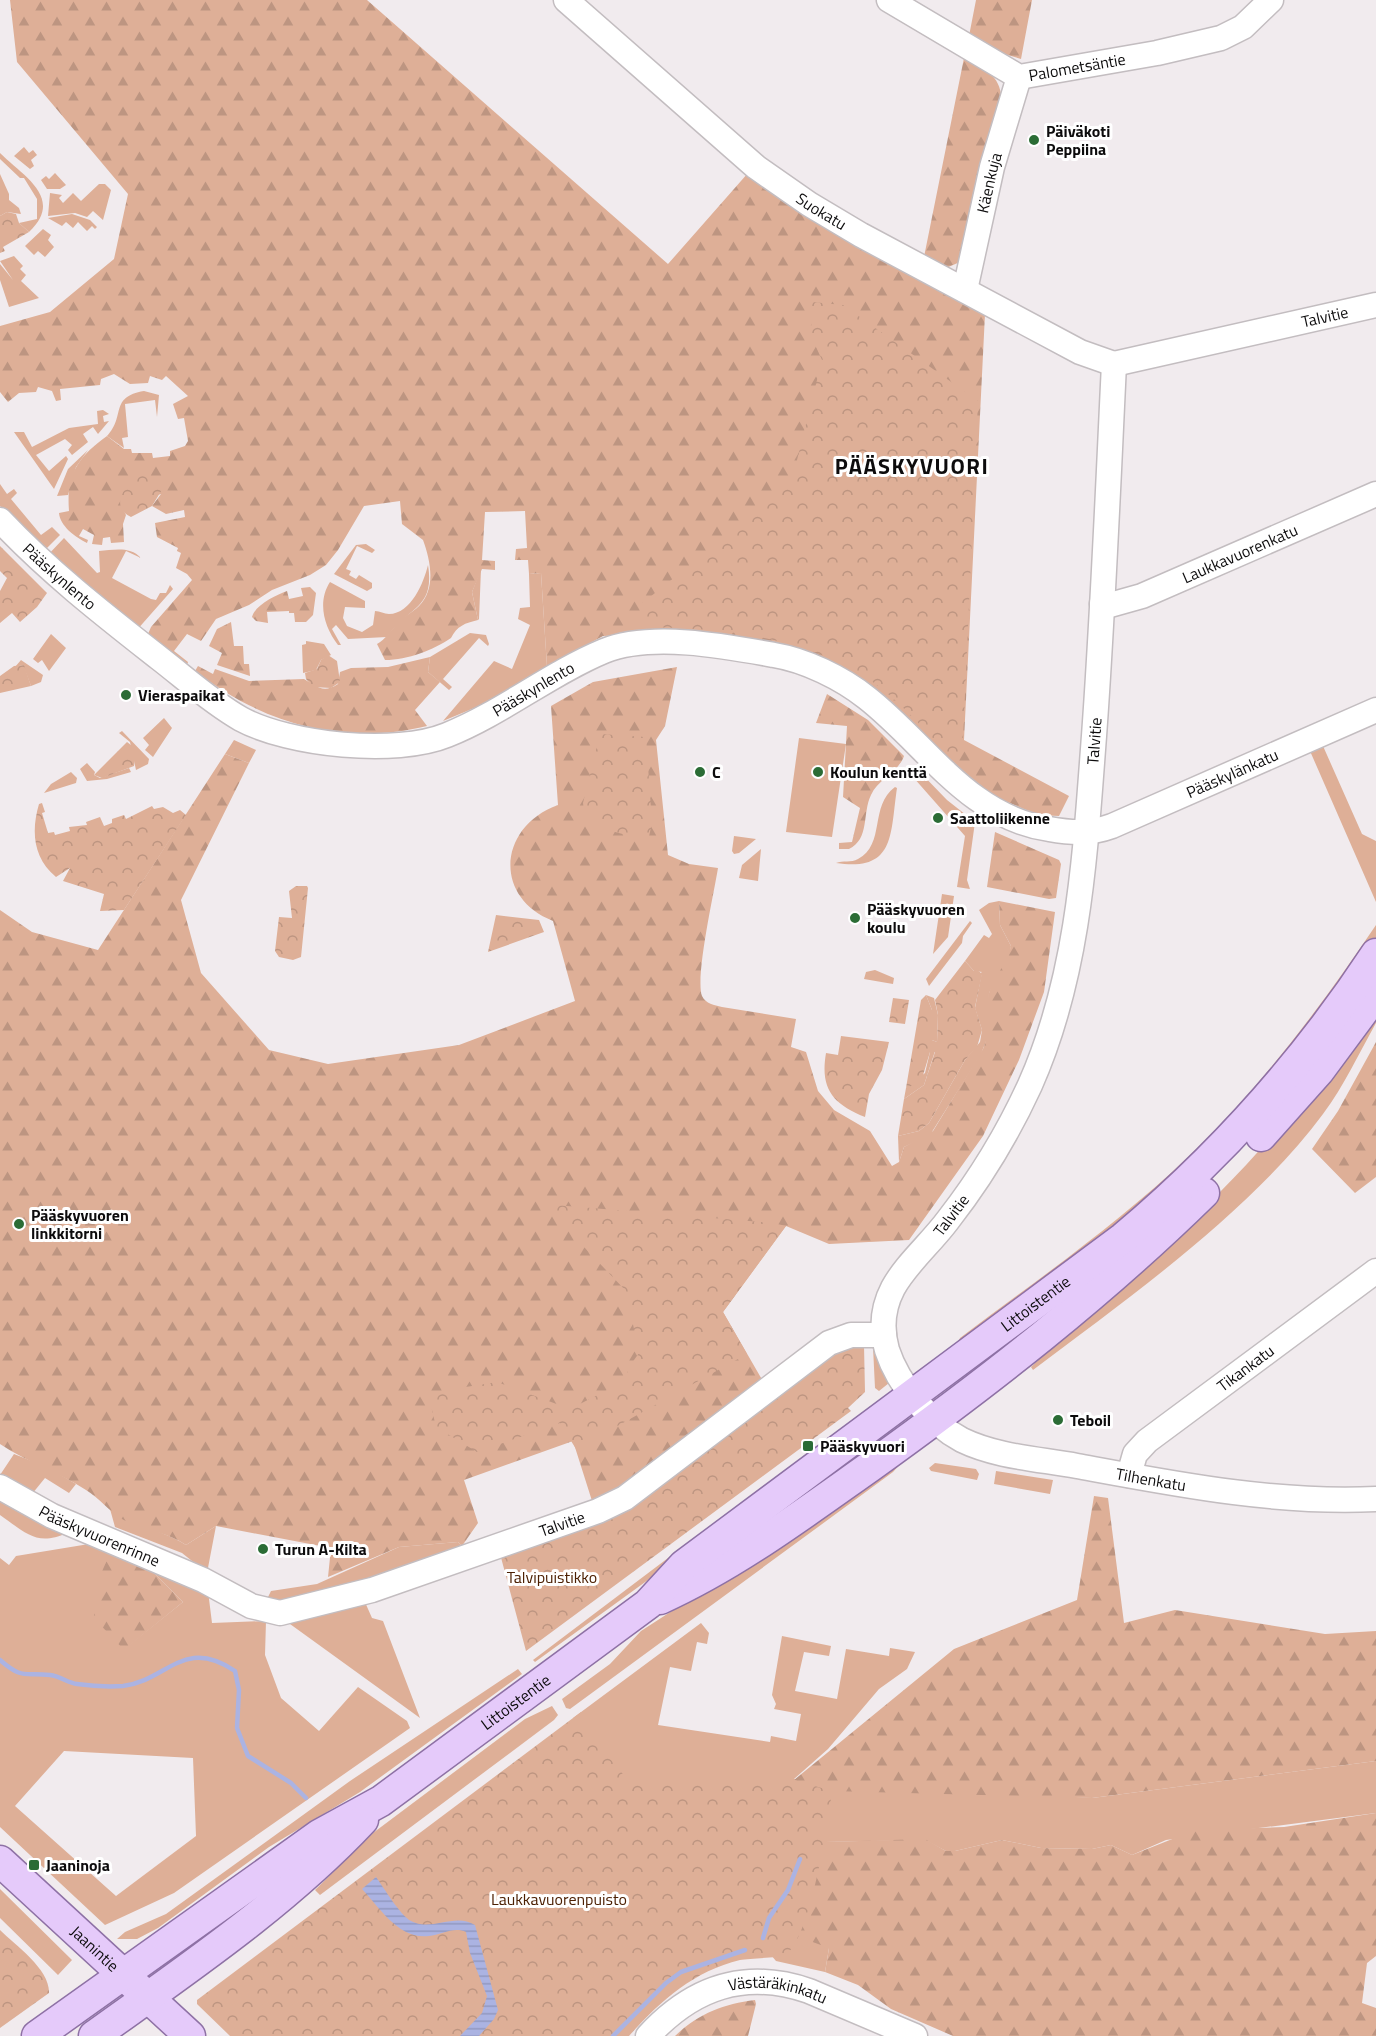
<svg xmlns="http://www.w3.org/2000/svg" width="1376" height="2036" font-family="'Titillium Web',sans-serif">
<defs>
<pattern id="forest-firs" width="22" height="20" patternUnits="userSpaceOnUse" patternTransform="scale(1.5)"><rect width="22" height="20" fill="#deaf97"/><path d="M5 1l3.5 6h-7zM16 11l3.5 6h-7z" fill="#bd9581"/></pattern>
<pattern id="park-crowns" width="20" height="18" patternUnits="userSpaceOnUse" patternTransform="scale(1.5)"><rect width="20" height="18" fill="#deaf97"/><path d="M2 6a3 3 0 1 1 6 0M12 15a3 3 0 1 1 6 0" fill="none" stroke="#bd9581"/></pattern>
<pattern id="water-rules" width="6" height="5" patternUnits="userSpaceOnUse" patternTransform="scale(1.5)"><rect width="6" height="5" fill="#abb3e2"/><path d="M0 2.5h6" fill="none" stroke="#9299c1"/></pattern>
</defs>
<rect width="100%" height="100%" fill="#f1ebee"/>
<path fill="#deaf97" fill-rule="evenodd" d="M24 147 29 153 33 150 37 155 31 160 34 166 30 169 14 156Z
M0 153C23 176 65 198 29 232L19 223 37 219V199L24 178H20L0 159Z
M55 173 66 185 60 189H47L41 180 46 176 49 179Z
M0 174 9 194V200L19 208 21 214 7 212 0 216Z
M99 184H105L111 190 103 220 93 211 87 217 75 213 48 216 50 193 62 195 59 198 63 203 73 193 81 201Z
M72 214 90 220 97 227 95 229 92 226 87 231 78 222 73 228 66 222 62 226 48 218Z
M43 229 51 235 48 240 54 247 45 257 38 251 34 255 25 246Z
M14 256 23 266 20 269 26 275 21 281 39 298 9 307 0 280V264L13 280 0 261Z
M144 391 159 395 157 417 155 400 125 404 128 437 122 438 124 448 107 436C126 416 109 397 144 391Z
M103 410 109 414 103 416 104 422 109 421 98 434 93 427 83 434 88 442 72 455 68 450 72 445 65 439 36 455 49 471 66 456 68 459 54 489 14 432H24L32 447 69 428 98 424 97 411Z
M88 450 76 467 68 495 57 496 68 469Z
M0 484 7 494 14 489 17 493 11 499 41 535 52 527 60 535 42 553 0 506Z
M64 538 97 573 100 572 99 551C114 550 130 546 141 558L126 551 112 578 151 599 156 600 160 593H166L170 585 173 589 136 631 46 557Z
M366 544 375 550 372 553 357 546 346 569 351 571 349 575 356 579 359 575 372 583V588L367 591 334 574 356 545Z
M428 565C435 609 409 606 387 637L348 639 336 625 332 629 341 645H338C324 627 317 602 330 582L365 601V608L345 607 343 618 347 626 362 632 373 625 375 611C380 611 384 614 389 614 411 614 424 582 428 565Z
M481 569 479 619 478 620 472 592Z
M541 573 547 667 479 706 443 721 494 661 512 669 530 625 518 619 520 608 530 607 529 574Z
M470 633 486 635 489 644 488 646 479 638 443 679 452 687 449 690 428 672 430 657Z
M51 634 66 648 49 671 42 660 38 663 33 659Z
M306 641 324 644 331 655 321 660 316 670 303 673 302 645 306 644Z
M21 660 43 675 41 682 31 686 23 665 15 667Z
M164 718 172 728 153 757 145 750 149 745 143 738Z
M122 731 149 759 148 764 136 770 130 742 119 733Z
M799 738 846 744 832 837 786 832Z
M234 740 256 750 249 763 225 754Z
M1323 746 1362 834 1376 841V902L1310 751Z
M87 763 95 772 94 775 100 778 129 768 131 772 107 779 87 781 80 769Z
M916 768 947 800 975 822 967 880 970 889 957 887 965 836 913 777Z
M71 772 77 778 76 783 44 793 51 784Z
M895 787 897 788C890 834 896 872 836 863 843 860 851 863 858 859 886 844 869 806 895 787Z
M734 836 756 839 739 853 734 854 732 851Z
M761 849 758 881 739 878 742 865Z
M942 894 954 896 948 937 933 954Z
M999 901 1000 925 1011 946 1010 955 989 993 988 1036 981 1054 930 1135 904 1147 899 1162 898 1136 919 1131 929 1123 965 1060 980 1042 982 1030 975 1008 982 972 974 971 965 961 984 935 989 938 992 934 979 910 989 903Z
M970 921 972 923 963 936 962 943 929 986 926 979Z
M1376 925V940L1290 1060 1152 1203 956 1346 960 1338C1037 1280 1118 1224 1188 1157 1260 1088 1320 1008 1376 925Z
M875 970 894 978 893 984 864 979 866 972Z
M926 995 934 998 938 1015 937 1042 932 1040V1010Z
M1376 1008V1023C1359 1053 1344 1086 1323 1114 1251 1211 1130 1297 1033 1370L1031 1367C1092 1307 1159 1253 1219 1193 1277 1135 1326 1071 1376 1008Z
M935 1051 924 1085 904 1099 906 1088 925 1073 930 1052Z
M873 1347 889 1383 879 1391 875 1388Z
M14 1454 47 1467 76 1484 69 1493 45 1478 32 1494 28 1495 0 1475Z
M902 1462 893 1472 570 1709 566 1708 562 1699 610 1664 641 1631Z
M935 1463 976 1469 979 1474 977 1480 931 1471 929 1468Z
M996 1471 1053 1480 1050 1494 994 1484Z
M766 1484 767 1485 743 1511 535 1662 533 1660Z
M0 1495 67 1533C36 1547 25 1532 0 1515Z
M110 1509C132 1527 162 1529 186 1545L216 1526 207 1573 182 1553 115 1527Z
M458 1542 462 1546 363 1583 282 1602 271 1601 268 1597 271 1591 317 1584 399 1547Z
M89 1544 112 1548 124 1649 183 1602 146 1565 208 1591 212 1623 266 1621 265 1655 281 1698 319 1731 358 1687 407 1721 410 1728 174 1893 105 1925 0 1827V1558L9 1565 16 1556ZM64 1751 193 1758 196 1836 116 1896 15 1806Z
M364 1600 372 1618 383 1621 420 1718 290 1624 302 1613Z
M701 1623 709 1633 707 1644 697 1642 691 1671 670 1667 658 1725 770 1742 771 1736 796 1741 801 1714 774 1709 776 1704 772 1695 782 1636 831 1646 829 1656 804 1652 795 1691 837 1699 846 1649 889 1656 890 1648 915 1652 907 1669 879 1689 828 1749 794 1779 1092 1798 1376 1761V1813L1166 1840 1132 1855 1111 1845 1092 1849 1041 1848 1002 1840 955 1851H946L925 1840 826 1842 829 1948 825 1972 776 1961 573 1718Z
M518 1669 522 1674 360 1792 269 1847 158 1928 137 1939H117L125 1932 166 1914 350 1781Z
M552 1706 558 1715 554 1720 320 1895 315 1890 373 1833 525 1719Z
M0 1889 72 1960 58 1975 0 1918Z"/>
<path fill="url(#forest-firs)" d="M10 0H367L668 264 748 173 985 314 964 740 1069 796 1059 816 1038 815 991 795 955 766 888 702 680 633 603 636 547 667 541 573 529 574 528 560H515L516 549 527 548 525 511 485 512 482 560 495 561V570L482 569 472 592 478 620C465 623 457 626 451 638 433 650 408 660 385 660L377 644C386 639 390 631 397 624 402 617 412 613 419 606 436 589 431 562 423 540L402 524 400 501 364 506 338 550 326 565 310 575 272 590 249 605 216 619 201 641 187 634 174 651 188 662 187 665 148 634 151 627 192 580 187 574 176 568 181 553 177 551 178 548 157 537 155 523 185 517 184 510 166 514 152 506 161 494 121 506 126 515 123 524 124 542 111 543 110 537 103 538 102 545 92 544 94 535 83 529 79 536 88 540 87 543C75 537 60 526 59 513L69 511C66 474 78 457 107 436L124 449H131L132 453H152L153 458 170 456V451L185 446 188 441 184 418 178 419 173 404 188 396 166 376 162 380 150 376 148 383 130 384 114 374 101 379 100 385 60 389 61 400 56 401 52 391 38 387 36 392 19 393 8 402 0 392V326L50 312 114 259 128 194 17 62Z
M976 0H1032L1021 59 1001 53 969 36Z
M964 58C981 67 998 73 1001 94L977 174 960 262 946 268 924 257Z
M310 587 316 593 313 615 306 622H295L294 613H289V611L267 612 268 623 256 621 252 617C255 605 276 595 287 591L289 599 303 596 301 588Z
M231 622 234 646H243L244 664H249L250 676 217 665 222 653 209 646 217 629Z
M430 657 428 672 440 682 415 710 427 726C342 747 262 723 195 671L198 666 213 674 215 669 249 681 304 679C316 686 323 694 338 684L340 672 351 668 388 667Z
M677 667 665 726 656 740 668 855 689 864 718 868C714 893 695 977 702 996 706 1004 714 1005 722 1007L796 1019 791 1047 806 1052 818 1091 834 1110 870 1131 892 1166 899 1162 904 1147 933 1131 983 1049C991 1030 984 1013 989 993 994 976 1008 963 1011 946L1000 925 999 901 1055 912 1044 992 1019 1060 983 1136 909 1240 829 1244 786 1226 723 1312 764 1383 654 1470 593 1504 573 1441 464 1480 478 1523 462 1546 458 1542 399 1547 328 1577 331 1548 216 1526 186 1545C165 1531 141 1530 122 1519 109 1511 99 1498 86 1490 58 1472 27 1462 0 1444V910L32 932 98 950 225 754 249 763 181 900 201 973 269 1050 328 1064 459 1045 575 1001 553 921C492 897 499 826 558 805L551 706 593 682Z
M827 694 868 720 904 756C898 773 878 779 871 795 862 813 870 839 849 849H839V843L852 842 860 808 843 797 847 726 816 723Z
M995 832 1059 860 1061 864 1056 898 1049 899 987 887Z
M1376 1042V1177L1355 1193 1312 1149 1338 1111Z
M1094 1496 1108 1498 1124 1623 1175 1610 1325 1634 1376 1631V1761L1092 1798 832 1791 794 1780 954 1649 1077 1600Z
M112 1548 146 1565 183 1602 124 1650 94 1618 95 1588Z
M1376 1813V1956L1367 1963 1362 2003 1376 2008V2036H953L891 2009 858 1985 825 1972 829 1948 799 1937 826 1842 925 1839 946 1851H955L1002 1840 1041 1848 1092 1849 1111 1845 1132 1855 1195 1830 1284 1827Z
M755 2000 756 2004 748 2036H675C698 2014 723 2004 755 2000Z"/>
<path fill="url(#park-crowns)" d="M7 212 16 214 19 223 29 232 3 247 5 251 0 253V216Z
M812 302 843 305 978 401 963 739 957 763C929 735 900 700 867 678 799 635 720 628 642 627L640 605 791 484 822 360 811 336Z
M143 474 155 479 163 488 152 506 131 517C107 506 128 480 143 474Z
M0 546 47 593 37 607 20 622 12 613 0 623V591L7 578 0 571Z
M328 655 337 661 340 682 331 688 313 687 306 679 305 673 317 669 321 660Z
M24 665 31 686 0 693V676L14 666Z
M600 734 646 737 652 823 648 841 597 827 585 818 583 803Z
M127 742 136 749 134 766 102 778 94 775Z
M42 803 45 812 42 813 48 833 54 832 55 835 70 831 69 827 87 825 86 822 100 817 104 826 112 823V819L124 815 126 819 152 806 154 809 163 807 173 813 180 810 186 815 124 910 100 911 104 894 63 881 70 868 56 877C33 858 31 831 39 804Z
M296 886H307L308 888 301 957 293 960 279 957 275 951 279 917 292 918 289 891Z
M496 915 539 920 544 932 488 952Z
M965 961 974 971 976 969 981 973 983 970 975 1007 982 1030 977 1047 965 1060 929 1123 919 1131 898 1136 904 1099 924 1085 935 1052H930L921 1082 906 1088 921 1000 926 995 932 1010V1040L937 1042 938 1015 935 1000Z
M893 998 909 1000 905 1024 889 1022Z
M841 1036 889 1042 882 1070 869 1094 865 1117C832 1104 820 1088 826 1053L838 1055Z
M543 1204 773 1223 786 1226 723 1312 747 1354 576 1449 560 1423 477 1452 436 1427 428 1393 497 1382 570 1409 625 1381 629 1367 639 1353 626 1291Z
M864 1345 865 1392 848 1408 851 1411 526 1651 499 1550 643 1496 833 1350Z
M581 1712 584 1717 582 1725 627 1779 794 1780 832 1791C828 1822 810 1941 785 1955 780 1958 750 1958 740 1960 694 1971 660 2001 629 2036H230L197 2004V2000Z
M0 1930C16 1946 50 1969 49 1993L0 2028Z"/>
<path fill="url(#water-rules)" d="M376 1877C384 1888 400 1915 411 1921 431 1932 455 1912 475 1925L498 2010 494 2019 479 2036H460L482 2013 487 1996 470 1953 466 1932C454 1926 441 1935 429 1936 399 1940 380 1908 362 1889Z"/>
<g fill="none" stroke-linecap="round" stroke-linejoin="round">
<path stroke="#abb3e2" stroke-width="4.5" d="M0 1660C23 1680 24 1672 50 1675 60 1676 68 1683 77 1684 91 1686 109 1687 123 1686 167 1681 183 1636 235 1671L239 1690 237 1728 248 1756 291 1783 306 1798
M763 1938 769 1918 788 1890 800 1859
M613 2036 666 1983 681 1972 745 1950"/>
<g stroke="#c3bdc0" stroke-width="27">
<g id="minor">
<path id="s1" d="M566 0 756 167 809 204 861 235 1080 352 1114 364"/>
<path id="s2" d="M889 0 1019 77 1157 53 1221 38 1243 27 1271 0"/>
<path id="s3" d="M965 290 992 167 1019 77"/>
<path id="s4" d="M1114 364C1108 488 1103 613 1094 736 1085 855 1079 975 1030 1085 1008 1133 980 1179 948 1220 931 1243 906 1264 893 1288 883 1307 881 1329 887 1350 898 1384 930 1423 962 1440 997 1457 1039 1459 1077 1466 1175 1484 1276 1504 1376 1499"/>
<path id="s5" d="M1114 364 1376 305"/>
<path id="s6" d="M0 520C49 572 103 614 159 658 185 678 211 702 241 719 289 745 396 756 447 735 502 713 549 674 604 651 651 632 725 646 774 655 805 660 842 678 867 698 927 745 968 817 1049 829 1072 833 1090 834 1112 826L1376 710"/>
<path id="s7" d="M1102 604 1110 605 1142 596 1376 494"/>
<path id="s8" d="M1129 1475 1135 1454 1147 1441 1376 1271"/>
<path id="s9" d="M0 1487 52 1516 203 1580 251 1606 280 1613 372 1590 598 1511 625 1498 829 1343 851 1335H884"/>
<path id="s10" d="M648 2036C693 1987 745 1969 809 1991L915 2036"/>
</g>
</g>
<g stroke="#8e71a5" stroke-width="33">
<g id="major">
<path d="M1261 1136 1319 1071 1376 994"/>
<path d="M660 1599C735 1565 803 1514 871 1466 988 1382 1101 1294 1204 1193"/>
<path id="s11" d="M0 1861 190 2036"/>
<path id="s12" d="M37 2036 319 1835 381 1801 648 1604 684 1565 1123 1238C1222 1155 1305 1062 1376 954"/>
<path d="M94 2036C187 1969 284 1904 363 1820"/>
</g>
</g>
<use href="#minor" stroke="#fff" stroke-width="24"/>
<use href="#major" stroke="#e5cafa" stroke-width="30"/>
</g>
<g fill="#2b6c35" stroke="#fff" stroke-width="2">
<circle cx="1034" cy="140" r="6"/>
<circle cx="126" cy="695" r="6"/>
<circle cx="700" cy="772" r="6"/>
<circle cx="818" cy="772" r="6"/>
<circle cx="938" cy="818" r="6"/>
<circle cx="855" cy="918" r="6"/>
<circle cx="19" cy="1224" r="6"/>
<circle cx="1058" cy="1420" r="6"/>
<rect x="802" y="1440" width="12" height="12" rx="3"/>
<circle cx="263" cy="1549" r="6"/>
<rect x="28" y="1859" width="12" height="12" rx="3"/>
</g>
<g text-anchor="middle" stroke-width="6" stroke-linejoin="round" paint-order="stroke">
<g font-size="16" fill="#0d0c0d" stroke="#fff">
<text dy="6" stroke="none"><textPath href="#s2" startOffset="210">Palometsäntie</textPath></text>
<text dy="6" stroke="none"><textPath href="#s3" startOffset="110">Käenkuja</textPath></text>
<text dy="6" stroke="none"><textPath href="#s1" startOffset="332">Suokatu</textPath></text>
<text dy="6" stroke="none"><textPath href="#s5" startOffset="216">Talvitie</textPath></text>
<text dy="6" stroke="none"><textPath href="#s7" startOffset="148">Laukkavuorenkatu</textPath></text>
<text dy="6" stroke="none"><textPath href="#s6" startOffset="82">Pääskynlento</textPath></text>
<text dy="6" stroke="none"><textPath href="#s6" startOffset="622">Pääskynlento</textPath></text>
<text transform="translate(1094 741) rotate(-86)" y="6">Talvitie</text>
<text dy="6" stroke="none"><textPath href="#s6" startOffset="1401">Pääskylänkatu</textPath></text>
<text transform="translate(951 1215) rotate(-53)" y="6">Talvitie</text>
<text dy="6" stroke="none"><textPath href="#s12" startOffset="1240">Littoistentie</textPath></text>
<text dy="6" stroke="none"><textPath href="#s8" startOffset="162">Tikankatu</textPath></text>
<text dy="6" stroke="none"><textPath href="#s4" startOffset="1352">Tilhenkatu</textPath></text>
<text dy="6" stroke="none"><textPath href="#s9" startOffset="604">Talvitie</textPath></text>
<text dy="6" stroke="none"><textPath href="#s9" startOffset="111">Pääskyvuorenrinne</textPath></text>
<text dy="6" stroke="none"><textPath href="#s12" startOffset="584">Littoistentie</textPath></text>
<text dy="6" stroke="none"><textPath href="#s11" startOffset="129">Jaanintie</textPath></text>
<text dy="6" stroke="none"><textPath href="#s10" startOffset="147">Västäräkinkatu</textPath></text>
</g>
<g font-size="16" font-weight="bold" fill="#0d0c0d" stroke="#fff" text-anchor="start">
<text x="1046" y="137">Päiväkoti<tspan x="1046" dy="18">Peppiina</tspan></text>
<text x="138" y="701">Vieraspaikat</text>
<text x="712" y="778">C</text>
<text x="830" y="778">Koulun kenttä</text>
<text x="950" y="824">Saattoliikenne</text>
<text x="867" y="915">Pääskyvuoren<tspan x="867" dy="18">koulu</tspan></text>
<text x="31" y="1221">Pääskyvuoren<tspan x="31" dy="18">linkkitorni</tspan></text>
<text x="1070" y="1426">Teboil</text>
<text x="820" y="1452">Pääskyvuori</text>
<text x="275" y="1555">Turun A-Kilta</text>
<text x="46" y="1871">Jaaninoja</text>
</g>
<g font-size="16" fill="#4c2003" stroke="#fff">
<text x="552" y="1583">Talvipuistikko</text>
<text x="559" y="1905">Laukkavuorenpuisto</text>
</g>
<g font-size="22" font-weight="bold" letter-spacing="1.5" fill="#0d0c0d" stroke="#fff">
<text x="912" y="474">PÄÄSKYVUORI</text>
</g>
</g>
</svg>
